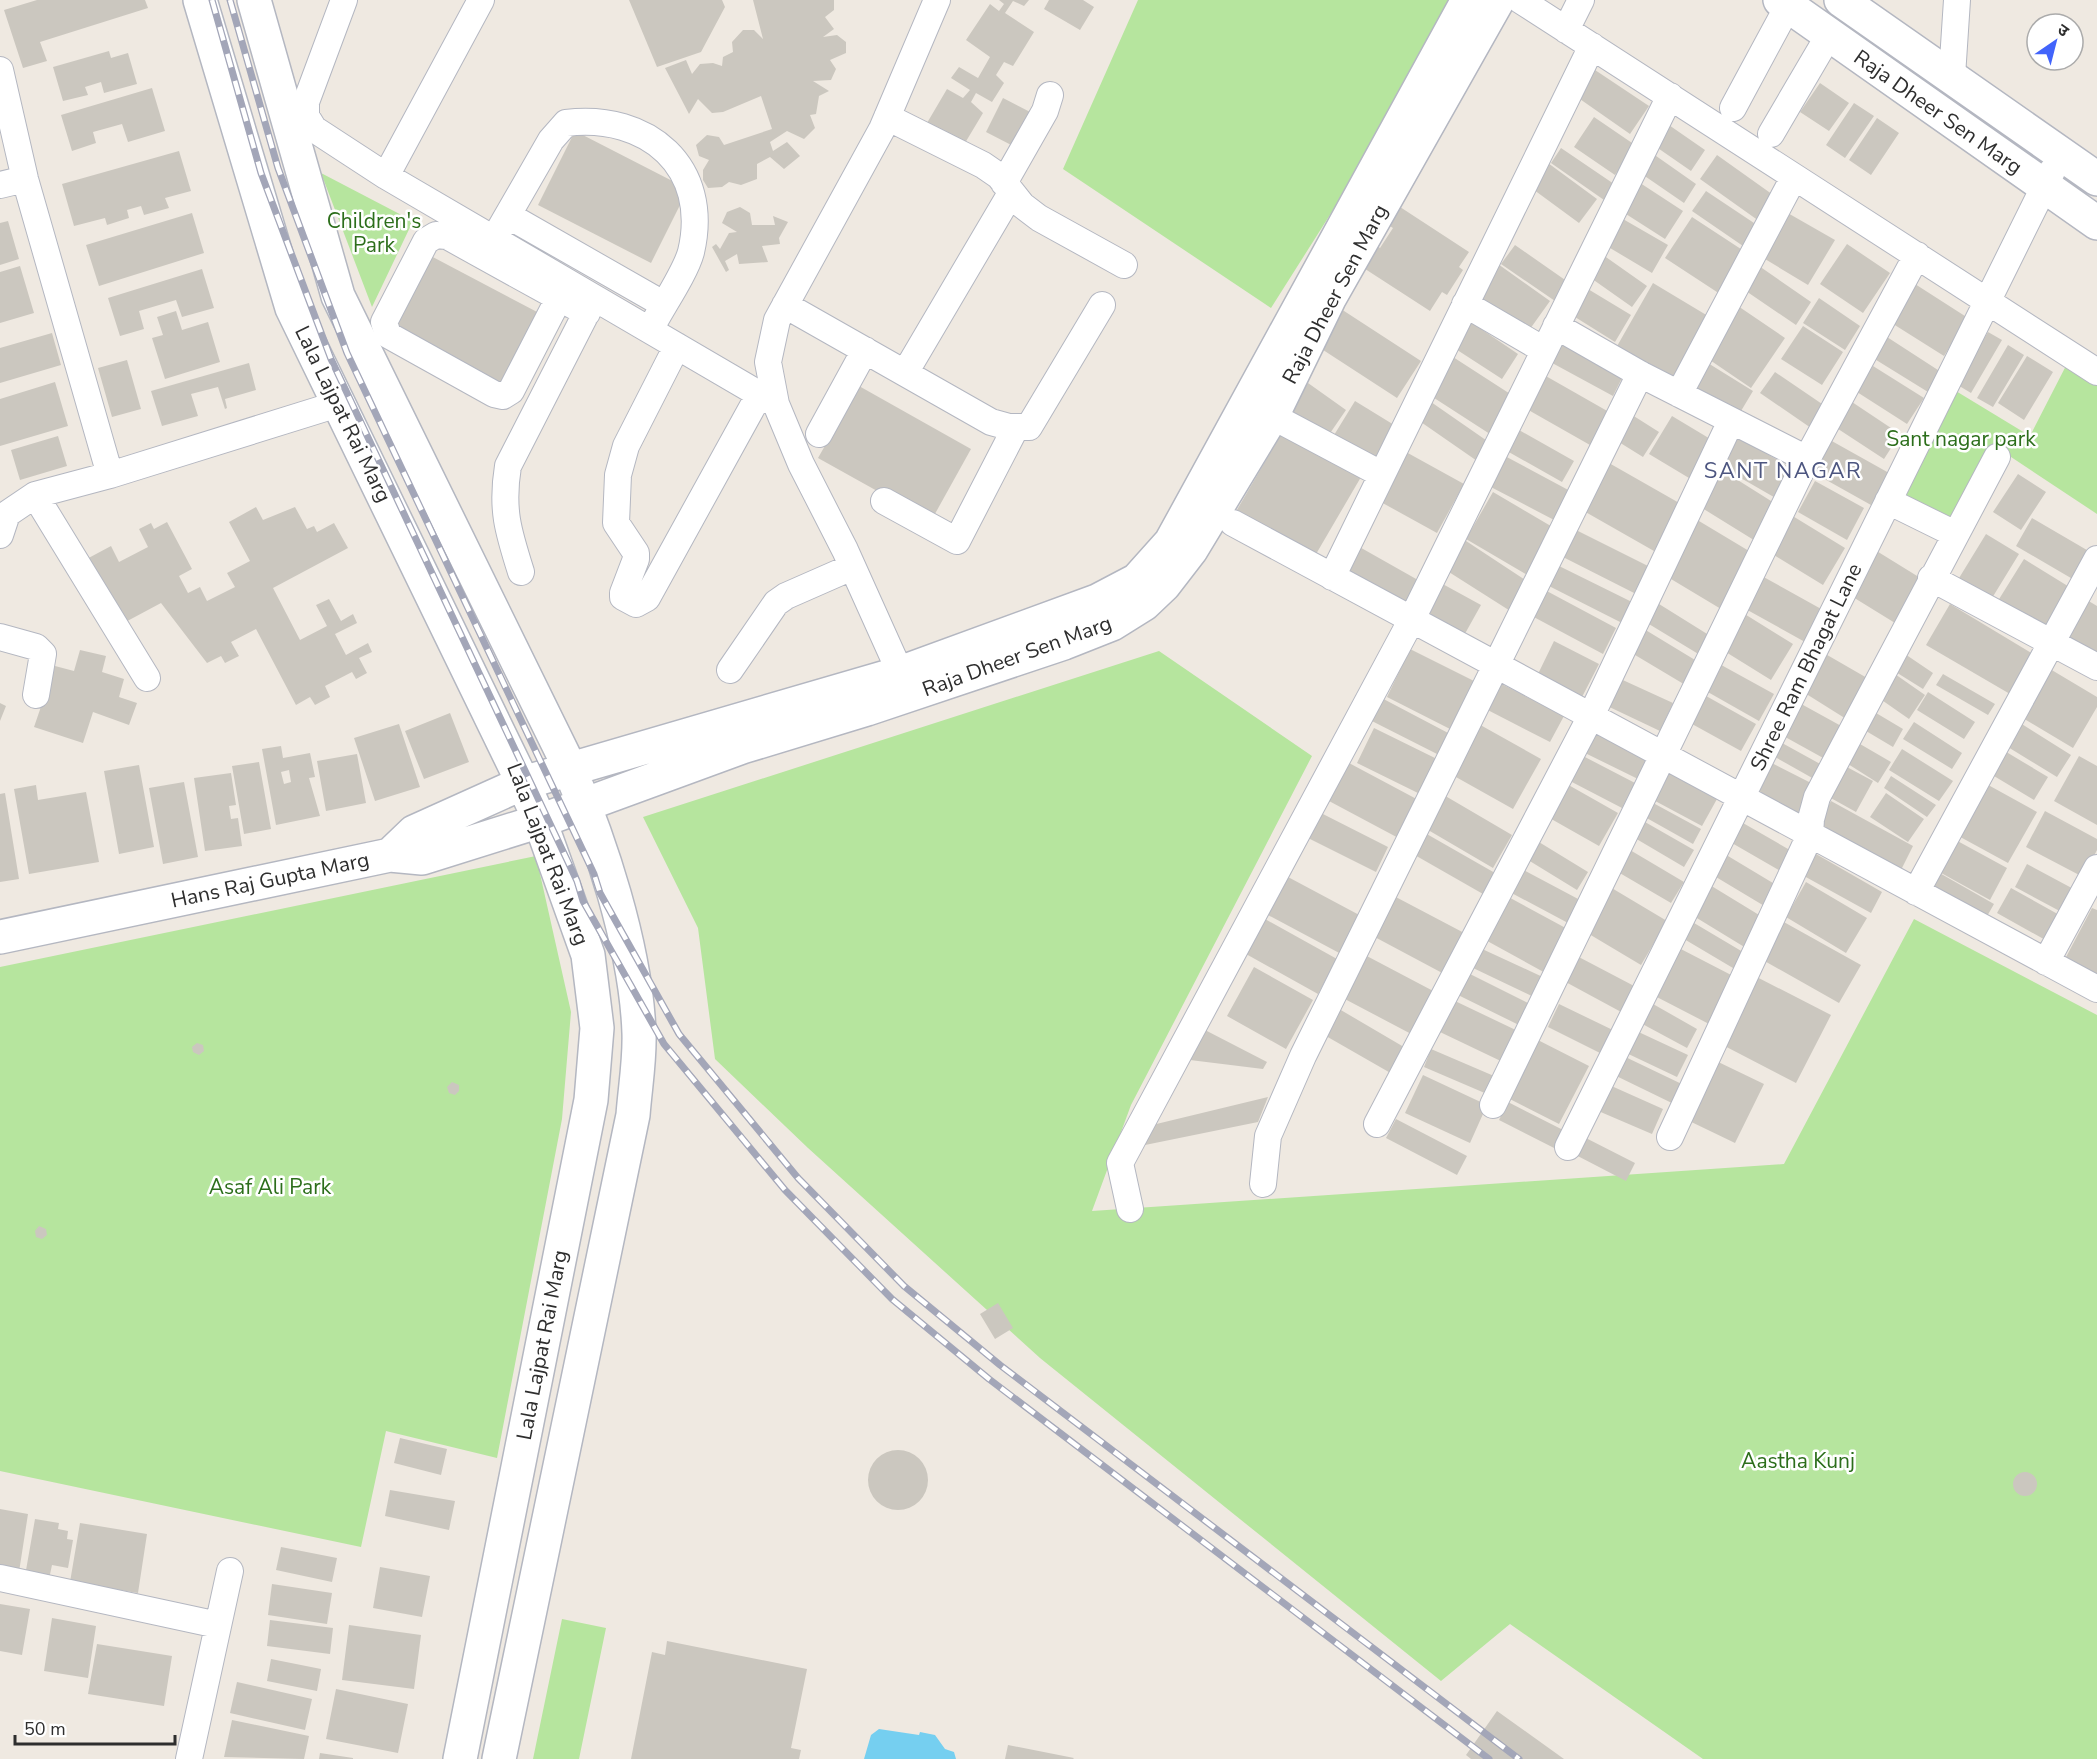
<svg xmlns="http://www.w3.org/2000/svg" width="2097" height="1759" font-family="'Nunito Sans','Noto Sans Devanagari',sans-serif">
<rect width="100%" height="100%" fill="#efe9e1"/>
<path fill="#b6e59e" d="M1138 0H1466L1271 308 1063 169Z
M321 173 413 221 372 307Z
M2071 356 2097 372V514L1999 449 1949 531 1888 501 1946 385 2030 436Z
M1159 651 1312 756 1131 1105 1092 1211 1784 1164 1914 919 2097 1015V1759H1703L1510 1624 1441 1681 1040 1358 808 1148 715 1059 698 928 643 817Z
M536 856 571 1012 562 1119 497 1458 386 1431 361 1547 0 1471V967Z
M562 1619 606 1628 579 1759H533Z"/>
<path fill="#75cff0" d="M879 1729 919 1735 920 1732 935 1735 945 1749 954 1752 956 1759H864L871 1735Z"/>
<path fill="#cbc7bf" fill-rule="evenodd" d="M37 0H145L148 8 40 42 47 61 23 68 4 10Z
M629 0H722L725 7 701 52 657 67Z
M753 0H834V10L825 17 834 29 823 37 837 35 846 42V53L830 60 836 69 831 80 813 81 829 91 819 96 816 114 810 115 815 128 804 139 787 131 770 142 773 151 787 142 800 156 784 169 770 157 757 164V179L741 185 729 182 722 187 708 188 703 180V170L709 160 699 156 696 145 707 135 719 137 724 145 772 129 761 96 723 112 712 113 698 99 689 114 665 68 686 60 692 74 700 64 713 63 722 66 723 57 733 52 732 42 743 30H754L763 39Z
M999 0H1029L1024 6 1013 1 1005 13 1034 32 1013 66 1004 62 996 75 1004 83 992 102 976 93 971 102 983 113 965 143 927 123 947 89 963 98 970 90 951 78 959 67 978 78 990 57 966 40 990 4 999 11 1004 4Z
M1049 0H1083L1094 7 1080 30 1044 9Z
M109 51 111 58 128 53 137 84 104 93 101 82 85 87 88 95 63 101 53 67Z
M1595 70 1649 106 1630 134 1577 97Z
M1820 83 1849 103 1829 131 1800 112Z
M152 88 165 131 128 142 122 124 93 132 96 143 72 151 61 115Z
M1003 98 1036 115 1019 149 986 132Z
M1854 103 1874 116 1845 158 1826 145Z
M1594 117 1635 145 1615 175 1574 147Z
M1877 118 1899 133 1871 175 1849 160Z
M1666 123 1705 150 1691 171 1652 144Z
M575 131 688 189 651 263 538 205Z
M1561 148 1614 184 1604 200 1551 163Z
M179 151 191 191 165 198 169 208 144 215 141 206 127 210 129 218 107 225 105 218 74 226 62 184Z
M1649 151 1696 184 1684 203 1636 170Z
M1717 155 1776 197 1759 221 1700 179Z
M1548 163 1597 199 1579 223 1530 187Z
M1634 179 1683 211 1665 239 1615 207Z
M1706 191 1757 225 1743 246 1692 211Z
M1397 205 1469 252 1459 267 1463 270 1447 295 1442 292 1430 311 1359 265 1373 243 1380 248 1393 228 1385 223Z
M740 207 750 213 752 225H775L773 216 788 222 779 238 780 244 762 246 768 262 739 264 737 254 725 261 729 270 726 272 712 247 716 244 720 249 729 233 737 232 722 223 727 212Z
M1786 212 1835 240 1808 285 1760 256Z
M192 213 204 253 99 286 86 245Z
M1616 215 1668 245 1652 273 1600 242Z
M1692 217 1747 253 1720 294 1665 258Z
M8 221 19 259 0 265V223Z
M1847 244 1890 273 1863 313 1820 284Z
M1515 245 1568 282 1555 301 1501 264Z
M429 255 539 313 499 389 388 331Z
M1603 255 1647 286 1632 307 1588 276Z
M1498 264 1550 301 1525 336 1474 299Z
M20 266 34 313 0 323V272Z
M1759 266 1811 302 1796 325 1743 289Z
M202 269 214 308 182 317 176 300 139 311 144 329 120 336 108 298Z
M1653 283 1708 316 1667 387 1612 355Z
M1915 284 1968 318 1944 356 1890 322Z
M1583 286 1631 315 1615 342 1567 312Z
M1819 298 1860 326 1845 350 1803 323Z
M1735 304 1785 338 1751 388 1701 354Z
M1341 309 1421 361 1397 398 1317 346Z
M176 311 182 330 208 322 220 362 165 379 152 338 163 335 157 317Z
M1465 318 1518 354 1502 379 1448 344Z
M1803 326 1843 352 1822 385 1781 359Z
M1988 332 2002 340 1971 393 1956 384Z
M52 333 61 365 0 383V348Z
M1887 337 1941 372 1928 392 1873 358Z
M1554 338 1624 374 1613 396 1543 358Z
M2008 345 2024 355 1993 407 1977 398Z
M2027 356 2053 372 2024 420 1998 403Z
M1453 357 1518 399 1493 436 1428 394Z
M127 360 141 409 112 417 98 368Z
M1703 360 1753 391 1735 421 1685 390Z
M249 363 256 390 225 399 227 408 225 409 218 387 191 394 198 416 162 426 151 391Z
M1873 366 1924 398 1907 424 1857 392Z
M1537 371 1609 412 1590 445 1518 404Z
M1775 372 1825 406 1811 428 1760 393Z
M55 382 68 426 0 446V399Z
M1308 383 1346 410 1324 442 1286 416Z
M859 386 971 449 931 521 818 458Z
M1846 398 1900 434 1884 459 1829 423Z
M1355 401 1399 428 1375 467 1331 440Z
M1431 402 1493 445 1480 463 1418 420Z
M1629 413 1659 432 1643 457 1614 439Z
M1672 416 1712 440 1689 478 1649 454Z
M1519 430 1574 461 1562 482 1507 451Z
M1283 431 1361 477 1312 561 1234 515Z
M1730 432 1796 471 1779 500 1713 462Z
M58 436 67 466 20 480 11 450Z
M1830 440 1889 473 1871 505 1812 472Z
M1406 452 1464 484 1437 533 1379 501Z
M1503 455 1572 492 1556 521 1487 485Z
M1609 463 1681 504 1654 551 1582 510Z
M1717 467 1779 506 1757 542 1694 503Z
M2018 474 2046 492 2021 530 1993 512Z
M1815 481 1864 508 1847 540 1798 512Z
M1493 492 1561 532 1534 579 1466 539Z
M256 507 263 520 295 507 307 529 314 526 317 532 334 523 348 548 273 588 300 640 327 626 316 605 329 599 341 621 353 614 357 623 335 634 346 655 368 643 372 652 359 658 367 673 356 679 352 672 325 686 330 697 315 705 310 697 296 705 256 629 231 642 239 656 225 663 221 656 207 663 161 603 118 626 83 561 111 546 119 562 148 547 139 529 151 523 154 529 167 522 192 569 179 576 188 593 200 587 207 601 235 587 227 573 250 561 229 522Z
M1791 515 1845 548 1823 585 1769 552Z
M1694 518 1759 557 1726 612 1661 573Z
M2032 518 2092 553 2076 581 2016 546Z
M1574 529 1652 568 1638 595 1561 556Z
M1986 534 2019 554 1989 603 1956 583Z
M1460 537 1533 585 1515 614 1441 567Z
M1356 545 1425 584 1408 612 1339 574Z
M1875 550 1922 579 1895 623 1848 594Z
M2024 559 2071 588 2043 633 1996 604Z
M1555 564 1634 603 1624 624 1545 584Z
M1760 575 1823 610 1805 642 1742 607Z
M1439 582 1481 605 1462 639 1420 616Z
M1543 589 1616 628 1603 654 1530 615Z
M2082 597 2097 606V664L2057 641Z
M1651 599 1712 637 1700 655 1639 618Z
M1950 604 2033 654 2010 694 1926 645Z
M1743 613 1793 644 1771 680 1721 649Z
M1639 626 1700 663 1687 686 1625 649Z
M1554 641 1599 664 1582 697 1538 674Z
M1410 649 1474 681 1450 729 1387 697Z
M80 650 106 656 102 672 124 679 119 697 137 703 129 725 93 712 83 743 34 727 55 666 74 671Z
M1822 652 1874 682 1851 722 1800 690Z
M1902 652 1933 673 1923 689 1891 669Z
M1714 661 1774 694 1759 721 1699 687Z
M2045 666 2097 697V707L2073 748 2016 714Z
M1892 672 1925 695 1909 719 1876 696Z
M1943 674 1995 704 1988 715 1936 685Z
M1614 676 1673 703 1660 731 1601 703Z
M1492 679 1564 716 1550 742 1478 705Z
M1699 692 1756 724 1741 751 1683 719Z
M1928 692 1975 722 1964 739 1917 710Z
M1374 694 1450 734 1439 755 1362 716Z
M1794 700 1843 727 1825 759 1778 733Z
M0 703 6 706 0 721Z
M1871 710 1903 729 1893 747 1861 728Z
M450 713 469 762 424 779 405 731Z
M2017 721 2071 755 2057 777 2003 744Z
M1475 722 1541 759 1513 809 1447 772Z
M1914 722 1962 753 1952 769 1903 739Z
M399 724 420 787 375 801 354 738Z
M1374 728 1437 759 1420 794 1357 763Z
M1596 730 1649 756 1638 779 1585 753Z
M1775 739 1822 765 1814 779 1768 753Z
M1860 744 1891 762 1878 783 1848 764Z
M281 746 283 758 310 753 315 777 309 778 320 816 276 825 262 749ZM289 770 291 782 284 784 281 772Z
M1998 747 2048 777 2034 800 1984 770Z
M1902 749 1953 781 1939 801 1889 770Z
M357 754 366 803 326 811 317 761Z
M1583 756 1635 783 1622 808 1570 781Z
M2079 756 2097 766V825L2054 801Z
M1762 758 1813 784 1795 819 1745 794Z
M259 762 271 829 244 834 232 766Z
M1349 763 1424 803 1404 841 1329 801Z
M139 765 154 847 119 854 104 771Z
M1845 766 1873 781 1856 812 1829 797Z
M1659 768 1717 799 1702 826 1644 795Z
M231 773 236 805 229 806 231 819 238 818 242 846 205 851 194 778Z
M1891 776 1936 805 1927 817 1884 788Z
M1981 781 2037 812 2008 863 1953 833Z
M184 782 198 857 163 864 149 788Z
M1565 783 1618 813 1599 846 1546 816Z
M36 785 38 800 86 792 99 862 29 874 14 789Z
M5 793 19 879 0 882V794Z
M1886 793 1924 819 1908 842 1870 817Z
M1442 794 1512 835 1493 868 1423 827Z
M1644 798 1701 829 1693 844 1636 812Z
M1831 801 1913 846 1898 876 1815 831Z
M1317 811 1388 847 1376 872 1304 836Z
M2045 811 2097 839V850L2083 877 2026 847Z
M1638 818 1694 850 1684 867 1628 834Z
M1736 819 1795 853 1784 873 1725 839Z
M1425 833 1495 873 1483 894 1413 854Z
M1952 838 2007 868 1990 900 1934 869Z
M1534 839 1588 872 1577 890 1523 857Z
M1630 850 1684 882 1671 903 1618 872Z
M1718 850 1783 889 1771 910 1706 871Z
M1816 854 1882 892 1871 913 1804 876Z
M2027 864 2081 893 2069 916 2015 887Z
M1518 867 1580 900 1568 923 1506 890Z
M1936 871 1994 904 1986 918 1928 885Z
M1288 877 1363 917 1343 955 1268 915Z
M1705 882 1764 918 1746 948 1687 912Z
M1806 882 1867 918 1846 953 1786 917Z
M1610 887 1667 921 1641 965 1584 931Z
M2011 888 2063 917 2049 942 1997 913Z
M1503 894 1573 932 1549 975 1480 937Z
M1392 895 1468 935 1446 975 1371 935Z
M2092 908 2097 910V976L2065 959Z
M1265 919 1337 959 1318 994 1246 954Z
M1689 920 1748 955 1738 971 1679 936Z
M1782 921 1861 965 1839 1003 1761 959Z
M1675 946 1735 977 1711 1025 1651 994Z
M1480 948 1547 979 1538 999 1471 967Z
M1363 954 1437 993 1415 1036 1341 997Z
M1575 955 1636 987 1623 1013 1562 980Z
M1254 967 1313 1000 1286 1049 1227 1016Z
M1466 972 1536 1007 1525 1028 1456 994Z
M1749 973 1831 1015 1796 1083 1715 1041Z
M1646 1000 1697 1029 1687 1048 1635 1020Z
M1455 1001 1522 1033 1507 1064 1440 1032Z
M1559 1004 1619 1033 1608 1057 1548 1027Z
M1334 1006 1409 1050 1394 1075 1319 1032Z
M1630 1028 1688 1055 1677 1077 1620 1050Z
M1205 1030 1267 1062 1263 1069 1190 1060Z
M1530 1036 1589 1066 1559 1124 1500 1094Z
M197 1043 203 1045 204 1051 199 1055 193 1052 192 1047Z
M1431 1049 1501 1079 1494 1097 1424 1067Z
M1615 1052 1688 1087 1678 1106 1606 1071Z
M1710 1058 1764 1084 1735 1143 1681 1117Z
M1423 1075 1487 1105 1470 1143 1405 1113Z
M452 1082 459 1085V1091L455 1095 449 1093 447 1087Z
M1607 1084 1663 1109 1652 1134 1596 1110Z
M1268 1097 1258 1122 1145 1145 1144 1127Z
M1508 1102 1569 1133 1560 1151 1499 1120Z
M1396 1119 1467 1156 1457 1175 1386 1138Z
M1578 1134 1635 1163 1626 1181 1570 1152Z
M39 1226 46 1229 47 1235 42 1239 36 1237 35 1231Z
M998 1303 1013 1328 995 1339 980 1314Z
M400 1438 447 1449 441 1475 394 1463Z
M868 1480a30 30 0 1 1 60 0a30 30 0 1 1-60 0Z
M2013 1484a12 12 0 1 1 24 0a12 12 0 1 1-24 0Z
M390 1490 455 1501 449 1530 385 1516Z
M0 1509 28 1514 19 1572 0 1569Z
M35 1519 59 1523 58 1529 68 1531 67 1539 73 1540 68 1568 52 1565 49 1579 25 1576Z
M80 1523 147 1534 138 1593 70 1582Z
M281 1547 337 1558 332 1582 276 1570Z
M380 1567 430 1576 422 1617 373 1608Z
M272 1584 332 1593 327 1624 268 1615Z
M0 1604 30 1609 22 1655 0 1651Z
M52 1618 96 1626 88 1678 44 1671Z
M270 1620 333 1628 330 1654 267 1646Z
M349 1625 421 1635 414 1689 342 1680Z
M667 1641 807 1669 791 1748 801 1750 799 1759H631L652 1652 665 1655Z
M97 1644 172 1656 164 1706 88 1694Z
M271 1659 321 1669 317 1691 267 1681Z
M237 1682 312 1699 305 1730 230 1713Z
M336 1689 408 1704 398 1753 326 1739Z
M1497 1711 1564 1759H1471L1466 1755Z
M232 1720 309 1736 304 1759 224 1757Z
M1008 1745 1074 1758 1073 1759H1005Z
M320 1753 353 1758V1759H319Z"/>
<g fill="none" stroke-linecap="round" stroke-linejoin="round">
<g stroke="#b4b7c1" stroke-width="28">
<path id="street" d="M344 0 306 102V116L314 129 386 176 776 404
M1520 0 2097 372
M1566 30 1581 0
M0 70 25 179 110 475
M1952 76 1957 0
M1733 108 1788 6
M887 117 983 165 999 176 1022 205 1039 218 1124 265
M1771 134 1829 35
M386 176 481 0
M1004 183 1045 111 1050 95
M0 185 25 179
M509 216 663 304
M494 239 551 140 566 123C648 113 711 167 691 252 685 274 661 308 650 330
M559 298 511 391 503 396 494 394 388 335 384 322 426 241 436 235 447 236 559 298 587 313
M1465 304 1544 350
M785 305 991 422 1009 427H1029L1102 305
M1556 326 1640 374 1807 459
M677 346 626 446 618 475 616 523 636 553V559L623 593V597L636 604 647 598 759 395
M905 373 1011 193
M1679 394 1794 177
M1257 408 1381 474
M819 434 865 350
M35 495 147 678
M884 501 957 541 1016 427
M1888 501 1955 534
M1233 523 2097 989
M0 535 7 514 35 495 110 475 338 404
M521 572C508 531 501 509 508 466L594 298
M1332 577 1592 46
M1931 578 2097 667
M0 637 36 647 43 654 36 695
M730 670 776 603 786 596 852 567
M908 690 845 550 801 464 776 404 768 362 777 320 882 129 937 0
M1916 892 2097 559
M2046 962 2097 868
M1493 1105 1807 459 1917 255
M1377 1124 1591 716 1731 421
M1670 1137 1810 835 1811 819 1817 797 1997 457
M1568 1147 2052 171
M1263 1184 1268 1136 1303 1056 1640 374
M1130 1209 1120 1163 1412 619 1670 96
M0 1578 218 1625
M189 1759 230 1571"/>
</g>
<g stroke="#b4b7c1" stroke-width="36">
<path id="secondary" d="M200 0 292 308 523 783 540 821 588 955 597 1028 591 1100 460 1759
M254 0 338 296 566 760C600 840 636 946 639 1033 640 1060 635 1088 633 1115L499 1759
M1780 0 2097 223
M1841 0 2097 179
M390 855 422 858 540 821 742 747 867 709 1064 643 1112 624 1144 604 1164 585 1191 550 1272 416 1329 299 1498 0
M0 937 390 855 414 832 523 783 900 673 1097 601 1137 580 1171 542 1468 0"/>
</g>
<use href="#street" stroke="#fff" stroke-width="26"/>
<use href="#secondary" stroke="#fff" stroke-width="33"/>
<g stroke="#a3a6b8" stroke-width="7">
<path id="rail" d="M212 0 261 173 331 359 577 881 583 901 664 1044 785 1190 892 1299 989 1379 1489 1759
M230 0 278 168 347 353 594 874 600 893 679 1034 798 1178 904 1286 1000 1365 1519 1759"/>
</g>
<use href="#rail" stroke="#fff" stroke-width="4.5" stroke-dasharray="14" stroke-linecap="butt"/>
</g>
<g text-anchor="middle" stroke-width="5" stroke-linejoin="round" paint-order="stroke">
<g font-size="21" fill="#2e2e2e" stroke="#fff">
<text transform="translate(1938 112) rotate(35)" y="7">Raja Dheer Sen Marg</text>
<text transform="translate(1335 294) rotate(-62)" y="7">Raja Dheer Sen Marg</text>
<text transform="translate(343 414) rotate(64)" y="7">Lala Lajpat Rai Marg</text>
<text transform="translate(1017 656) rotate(-20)" y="7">Raja Dheer Sen Marg</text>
<text transform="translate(1806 667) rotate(-64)" y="7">Shree Ram Bhagat Lane</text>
<text transform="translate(548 854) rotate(69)" y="7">Lala Lajpat Rai Marg</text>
<text transform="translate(270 880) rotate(-12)" y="7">Hans Raj Gupta Marg</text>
<text transform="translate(542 1345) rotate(-79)" y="7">Lala Lajpat Rai Marg</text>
</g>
<g font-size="21" fill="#2c6e1b" stroke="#fff">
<text x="374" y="228">Children's<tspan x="374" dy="24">Park</tspan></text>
<text x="1961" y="446">Sant nagar park</text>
<text x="270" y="1194">Asaf Ali Park</text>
<text x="1798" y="1468">Aastha Kunj</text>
</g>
<g font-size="22" letter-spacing="1.5" fill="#4d5680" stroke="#fff">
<text x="1783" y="478">SANT NAGAR</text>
</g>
</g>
<g transform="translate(2055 42) rotate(35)"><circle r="28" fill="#ffffff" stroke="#ababab" stroke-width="1.5"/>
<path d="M0-4.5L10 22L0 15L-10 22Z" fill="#4264fb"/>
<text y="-9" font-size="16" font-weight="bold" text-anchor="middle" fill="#2e2e2e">उ</text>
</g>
<path d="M15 1735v9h160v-9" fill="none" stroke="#2e2e2e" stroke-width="3"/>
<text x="24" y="1735" font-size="18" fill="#2e2e2e" stroke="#ffffff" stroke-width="4.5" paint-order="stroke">50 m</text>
</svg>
